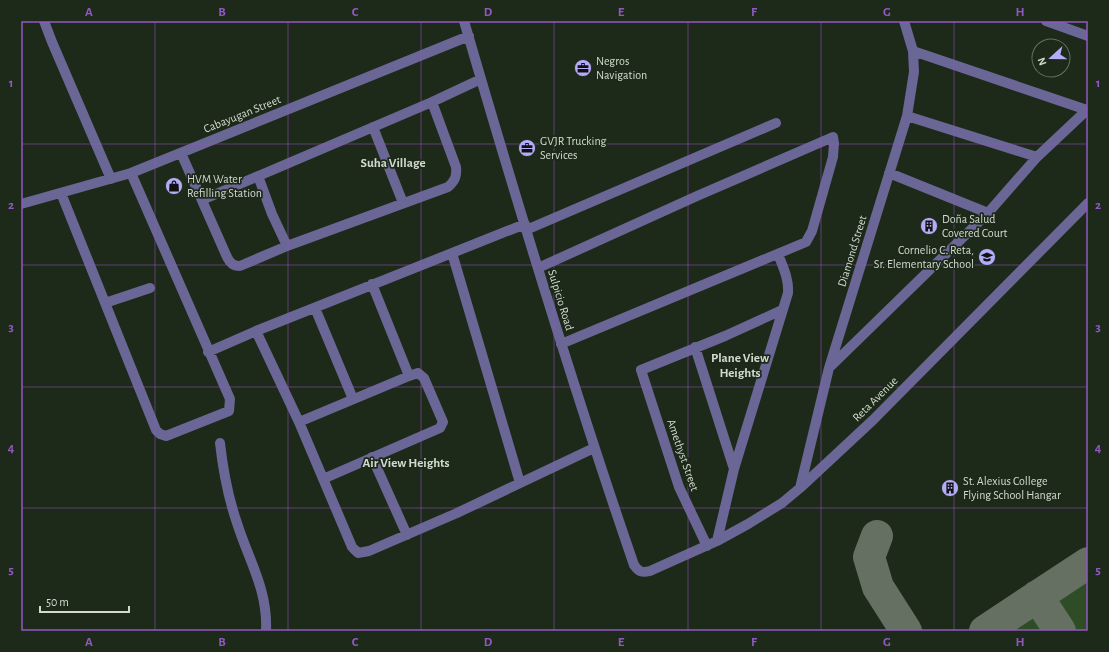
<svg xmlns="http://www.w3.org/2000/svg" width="1109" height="652" font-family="'Alegreya Sans',sans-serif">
<rect width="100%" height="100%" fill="#1d2919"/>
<path fill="#2e4c25" d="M1088 576V631H1065L1047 603Z
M1041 607 1057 631H1014L1011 626Z"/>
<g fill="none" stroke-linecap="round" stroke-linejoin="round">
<path stroke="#657062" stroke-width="32" d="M877 536 869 557 878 587 906 631
M1037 596 1060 631
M985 631 1088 563"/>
<path stroke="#6a6695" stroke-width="10" d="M44 21 52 42 111 179
M464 21C517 203 572 385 634 565 639 572 642 573 650 571L717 541 748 524 782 503 800 488 873 420 1088 203
M1046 21 1088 36
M913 51 1087 110
M907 116 1037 157
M373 127 403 203
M181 153 227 257C230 263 233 266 240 266L287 246 448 187C455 181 457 176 456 167L432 102
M889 173 988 213
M258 176 272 214 287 246
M61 193 156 430 160 434 166 436 229 411 230 399 131 173
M202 200 432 102 481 79
M21 204 131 173 469 36
M526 230 776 123
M452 253 520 483
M538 268 697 196 833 137 834 143 833 157 812 231 806 242 561 344
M372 284 409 376
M105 303 150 288
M315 308 353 399
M256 331 299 422 352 547 358 553 369 551 457 513 594 448
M695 347 734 469
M208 352 256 331 525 224
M831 366 988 213 1037 157 1088 109
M299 422 409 376 418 373 424 378 443 422 440 428 323 479
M220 443C223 470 228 497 237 523 249 561 268 590 266 631
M372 457 407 535
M800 488 829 368 907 116 914 72 913 51 904 21
M717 541 734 469 788 293C789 279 783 267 778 254
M707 546 679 487 641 370 725 336 782 310"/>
</g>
<path fill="none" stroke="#9158c3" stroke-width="1" stroke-opacity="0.55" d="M155 21V631M288 21V631M421 21V631M554 21V631M688 21V631M821 21V631M954 21V631M21 144H1088M21 265H1088M21 387H1088M21 508H1088"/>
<defs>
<g id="office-disc" transform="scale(0.9)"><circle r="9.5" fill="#b4acf9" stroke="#1d2919"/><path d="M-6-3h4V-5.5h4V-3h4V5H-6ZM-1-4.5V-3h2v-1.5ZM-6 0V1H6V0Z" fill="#111"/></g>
<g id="shop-disc" transform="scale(0.9)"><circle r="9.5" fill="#b4acf9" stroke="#1d2919"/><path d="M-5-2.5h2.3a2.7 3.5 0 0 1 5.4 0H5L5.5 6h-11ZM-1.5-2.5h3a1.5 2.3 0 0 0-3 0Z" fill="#111"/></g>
<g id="building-disc" transform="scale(0.9)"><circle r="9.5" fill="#b4acf9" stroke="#1d2919"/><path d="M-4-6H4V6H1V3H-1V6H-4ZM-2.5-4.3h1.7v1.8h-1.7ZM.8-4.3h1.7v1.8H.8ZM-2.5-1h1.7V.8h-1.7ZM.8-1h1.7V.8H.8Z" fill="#111"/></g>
<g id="school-disc" transform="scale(0.9)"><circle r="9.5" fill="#b4acf9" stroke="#1d2919"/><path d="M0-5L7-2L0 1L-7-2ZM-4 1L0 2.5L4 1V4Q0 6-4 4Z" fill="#111"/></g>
</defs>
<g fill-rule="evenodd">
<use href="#office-disc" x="583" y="68"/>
<use href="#office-disc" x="527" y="148"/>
<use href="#shop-disc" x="174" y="186"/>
<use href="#building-disc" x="929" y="226"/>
<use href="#school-disc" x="987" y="257"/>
<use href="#building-disc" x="950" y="488"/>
</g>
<g text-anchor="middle" stroke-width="3.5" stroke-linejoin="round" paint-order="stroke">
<g font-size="12" fill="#d2dad0" stroke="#1d2919" text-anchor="start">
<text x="596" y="65">Negros<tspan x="596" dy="14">Navigation</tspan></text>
<text x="540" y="145">GVJR Trucking<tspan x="540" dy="14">Services</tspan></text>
<text x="187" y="183">HVM Water<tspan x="187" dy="14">Refilling Station</tspan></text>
<text x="942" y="223">Doña Salud<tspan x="942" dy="14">Covered Court</tspan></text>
<text x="974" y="254" text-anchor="end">Cornelio C. Reta,<tspan x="974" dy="14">Sr. Elementary School</tspan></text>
<text x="963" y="485">St. Alexius College<tspan x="963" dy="14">Flying School Hangar</tspan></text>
</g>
<g font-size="12" fill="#d2dad0" stroke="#1d2919">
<text transform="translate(242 114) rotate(-22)" y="4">Cabayugan Street</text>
<text transform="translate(852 251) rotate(-73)" y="4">Diamond Street</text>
<text transform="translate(561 300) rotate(73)" y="4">Sulpicio Road</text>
<text transform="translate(875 399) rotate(-45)" y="4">Reta Avenue</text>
<text transform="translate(683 455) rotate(71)" y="4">Amethyst Street</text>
</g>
<g font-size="13" font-weight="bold" fill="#d2dad0" stroke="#1d2919">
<text x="393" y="167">Suha Village</text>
<text x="740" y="362">Plane View<tspan x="740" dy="15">Heights</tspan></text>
<text x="406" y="467">Air View Heights</text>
</g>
</g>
<rect width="1109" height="652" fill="none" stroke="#1d2919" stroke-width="44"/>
<g transform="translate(1051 58) rotate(249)"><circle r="19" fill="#1d2919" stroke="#657062"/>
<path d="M0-3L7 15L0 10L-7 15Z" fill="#b4acf9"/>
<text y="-6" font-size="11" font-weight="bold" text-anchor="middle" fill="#d2dad0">N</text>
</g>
<path d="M40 606v6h89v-6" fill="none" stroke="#d2dad0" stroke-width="2"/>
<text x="46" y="606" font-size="12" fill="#d2dad0" stroke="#1d2919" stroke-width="3" paint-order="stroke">50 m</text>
<rect x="22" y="22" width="1065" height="608" fill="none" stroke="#9158c3" stroke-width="1.5"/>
<g font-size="13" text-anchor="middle" font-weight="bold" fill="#9158c3">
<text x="89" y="16">A</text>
<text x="222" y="16">B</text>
<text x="355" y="16">C</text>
<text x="488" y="16">D</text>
<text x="621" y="16">E</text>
<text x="754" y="16">F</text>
<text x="887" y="16">G</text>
<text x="1020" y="16">H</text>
<text x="11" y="87">1</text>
<text x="1098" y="87">1</text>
<text x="11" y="209">2</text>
<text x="1098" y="209">2</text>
<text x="11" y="331">3</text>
<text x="1098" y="331">3</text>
<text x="11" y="452">4</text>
<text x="1098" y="452">4</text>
<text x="11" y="574">5</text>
<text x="1098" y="574">5</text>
<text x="89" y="646">A</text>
<text x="222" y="646">B</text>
<text x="355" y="646">C</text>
<text x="488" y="646">D</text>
<text x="621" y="646">E</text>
<text x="754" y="646">F</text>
<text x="887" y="646">G</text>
<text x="1020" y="646">H</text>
</g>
</svg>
